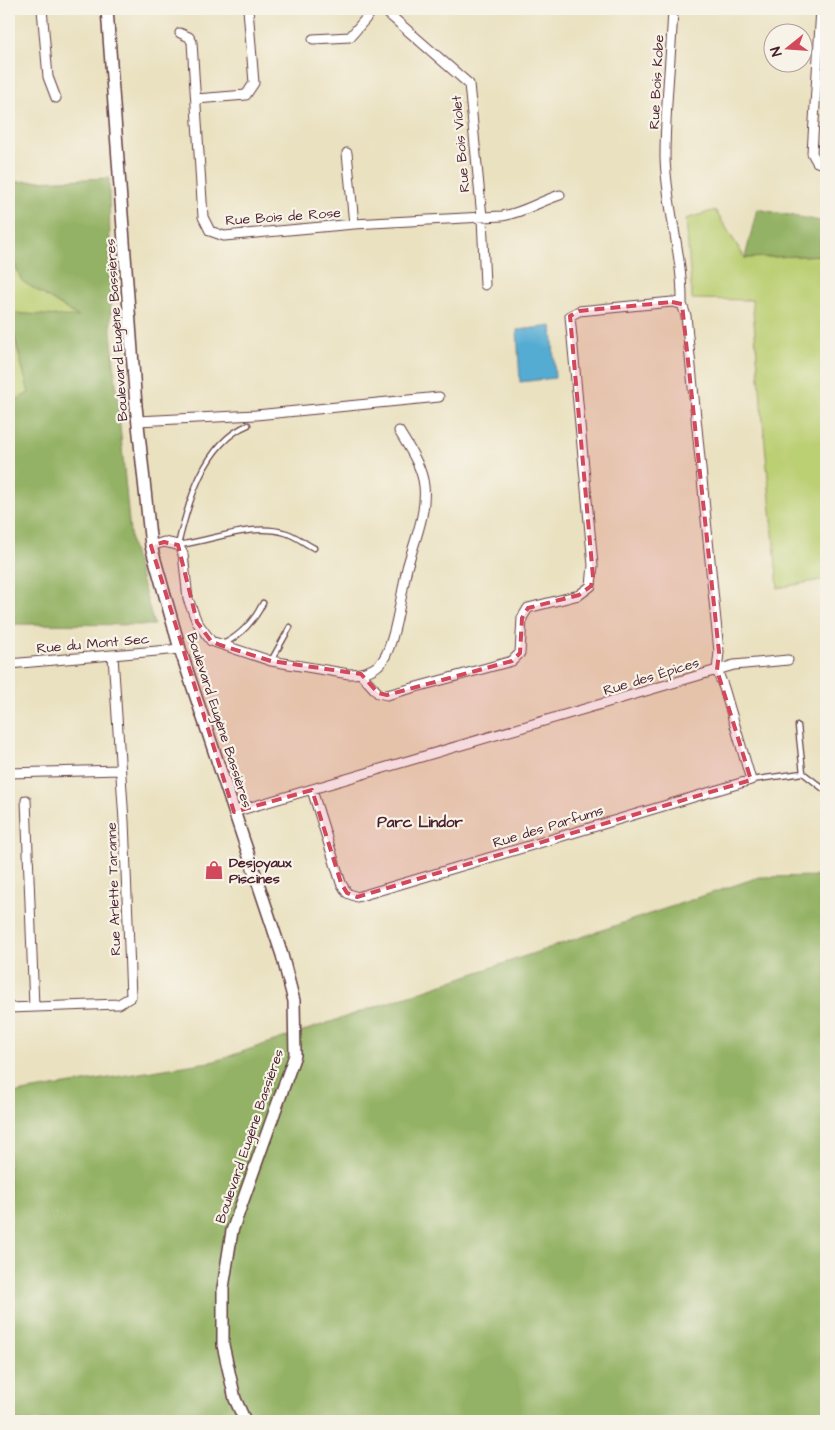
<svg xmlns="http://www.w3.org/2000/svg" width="835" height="1430" font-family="'Architects Daughter',sans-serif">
<rect width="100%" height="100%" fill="#f7f3e8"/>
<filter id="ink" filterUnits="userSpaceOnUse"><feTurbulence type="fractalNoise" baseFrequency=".02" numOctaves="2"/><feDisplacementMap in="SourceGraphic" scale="10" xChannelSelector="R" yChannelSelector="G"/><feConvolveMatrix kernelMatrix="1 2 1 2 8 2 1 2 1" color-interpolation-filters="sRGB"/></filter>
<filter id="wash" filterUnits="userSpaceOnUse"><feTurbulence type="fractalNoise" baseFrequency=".0096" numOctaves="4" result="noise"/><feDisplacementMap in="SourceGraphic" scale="20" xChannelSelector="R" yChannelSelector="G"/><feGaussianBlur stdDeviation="1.12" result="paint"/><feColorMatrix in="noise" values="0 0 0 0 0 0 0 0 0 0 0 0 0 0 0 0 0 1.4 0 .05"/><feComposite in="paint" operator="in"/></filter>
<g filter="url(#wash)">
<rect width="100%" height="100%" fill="#eae1c0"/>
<path fill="#bbcf73" stroke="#82774f" d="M715 210 745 258 826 255V579L778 588 752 300 692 299 686 219Z
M9 252 22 281 80 318 9 313Z
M9 318 29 393 9 404Z"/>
<path fill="#94b265" stroke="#6f6848" d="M109 178 111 331 131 543 154 625 9 624V404L29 393 9 313 79 317 22 281 9 252V182Z
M757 209 826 222V255L745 258Z
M826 876V1421H220L215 1419 199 1421H9V1094L215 1061 759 877Z"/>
<path fill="#55acd2" stroke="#50667e" d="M552 326 555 378 520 382 517 330Z"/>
</g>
<g filter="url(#ink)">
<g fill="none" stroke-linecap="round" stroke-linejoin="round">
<g stroke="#623c41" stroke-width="7">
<path id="service" d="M248 425C204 443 188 503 178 545 212 541 252 522 286 533 296 536 304 543 314 548
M223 644C240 636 255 620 263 603
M271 661 290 627
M798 726 803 773
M751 780 803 773 826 791"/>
</g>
<g stroke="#623c41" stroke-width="11">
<path id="minor" d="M42 9 48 77 56 98
M383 9 469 84 482 217 485 285
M673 9C671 58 665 108 665 157 666 206 683 255 682 304
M821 9 812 153 817 162 826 165
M180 33 189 37 192 42 203 217 210 231 224 236 354 224 502 216C523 213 540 201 560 195
M313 39 350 37 374 9
M196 99 246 95 254 83 248 9
M347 153 354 224
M138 421 256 415 439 397
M151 546 164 542 178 545 183 554 188 599 197 622 211 641 271 661 349 674C362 674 375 671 383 660 395 643 402 590 407 568 414 542 427 513 424 486 422 466 409 448 399 431
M9 664 180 649
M9 773 120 770
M312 790 341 883 347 893 357 897 751 780 724 688 717 670 734 665 788 660
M26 800 34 1007
M234 812 717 670 719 652 686 316 682 304 672 302 579 311 570 316 593 565 591 586 579 595 528 608 522 618 520 653 512 661 387 695 378 693 361 674
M9 1008 119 1004 131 997 124 821 113 656"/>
</g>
<g stroke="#623c41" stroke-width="14">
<path id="tertiary" d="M107 9 136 406 151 546 180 649 282 955 294 1001 295 1055 232 1231 223 1288V1345L235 1399 245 1421"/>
</g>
<use href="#service" stroke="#fff" stroke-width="4.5"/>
<use href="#minor" stroke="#fff" stroke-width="9"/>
<use href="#tertiary" stroke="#fff" stroke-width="11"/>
</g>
</g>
<path fill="#d1495b" fill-opacity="0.2" stroke="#d1495b" stroke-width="4" stroke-dasharray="10 6" stroke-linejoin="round" d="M672 302 682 304 719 652 717 670 751 780 357 897 347 893 341 883 312 790 234 812 151 546 164 542 178 545 197 622 211 641 220 645 271 661 361 674 378 693 387 695 512 661 520 653 522 618 528 608 579 595 591 586 593 577 570 316 579 311Z"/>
<defs>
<g id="shop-bare" transform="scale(1.5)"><path d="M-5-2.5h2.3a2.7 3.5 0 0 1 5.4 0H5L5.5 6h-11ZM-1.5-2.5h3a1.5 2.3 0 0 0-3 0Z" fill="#d1495b" stroke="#f7f3e8" stroke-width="2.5" paint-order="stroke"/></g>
</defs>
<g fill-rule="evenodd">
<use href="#shop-bare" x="214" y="870"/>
</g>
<g text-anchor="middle" stroke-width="4.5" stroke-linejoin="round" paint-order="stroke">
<g font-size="14" fill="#4a1f2b" stroke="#f7f3e8">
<text transform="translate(656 82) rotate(-87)" y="5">Rue Bois Kobe</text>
<text transform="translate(460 144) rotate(-95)" y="5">Rue Bois Violet</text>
<text transform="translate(283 216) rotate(-4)" y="5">Rue Bois de Rose</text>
<text transform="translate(116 330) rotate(-94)" y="5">Boulevard Eugène Bassières</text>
<text transform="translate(93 643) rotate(-5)" y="5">Rue du Mont Sec</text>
<text transform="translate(651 676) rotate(-17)" y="5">Rue des Épices</text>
<text transform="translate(220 720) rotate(72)" y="5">Boulevard Eugène Bassières</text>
<text transform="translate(548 826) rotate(-17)" y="5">Rue des Parfums</text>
<text transform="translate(113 889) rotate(-92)" y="5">Rue Arlette Taranne</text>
<text transform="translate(249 1136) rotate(-71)" y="5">Boulevard Eugène Bassières</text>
</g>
<g font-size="14" font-weight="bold" fill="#4a1f2b" stroke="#f7f3e8" text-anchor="start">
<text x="229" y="867">Desjoyaux<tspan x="229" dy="16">Piscines</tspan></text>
</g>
<g font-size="15" font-weight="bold" fill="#4a1f2b" stroke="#f7f3e8">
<text x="420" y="827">Parc Lindor</text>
</g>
</g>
<rect width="835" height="1430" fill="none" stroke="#f7f3e8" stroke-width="30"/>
<g transform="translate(788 48) rotate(253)"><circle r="24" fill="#f7f3e8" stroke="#b29e9c"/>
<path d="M0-4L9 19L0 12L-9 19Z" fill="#d1495b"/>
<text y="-8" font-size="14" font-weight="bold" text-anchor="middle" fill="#4a1f2b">N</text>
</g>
</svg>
